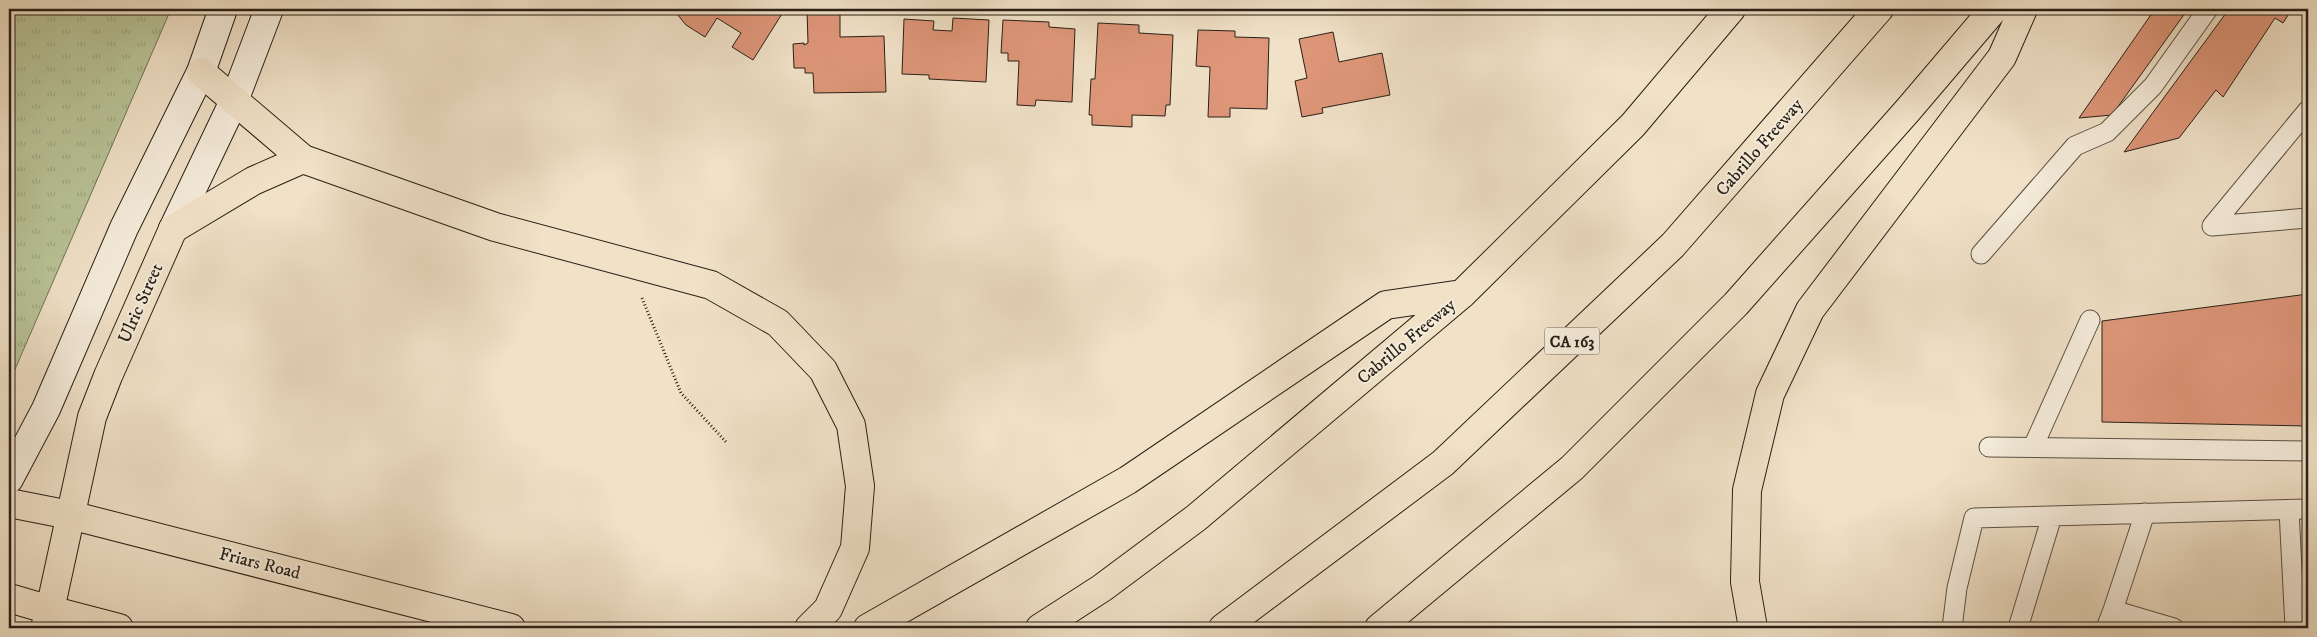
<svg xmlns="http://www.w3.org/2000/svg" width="2317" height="637" font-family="'IM FELL DW Pica',serif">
<defs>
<pattern id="grass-tufts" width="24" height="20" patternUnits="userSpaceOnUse" patternTransform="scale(1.25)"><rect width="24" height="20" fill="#b8c397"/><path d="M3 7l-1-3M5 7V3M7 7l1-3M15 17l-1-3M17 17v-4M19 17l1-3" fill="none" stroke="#9ea781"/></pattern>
</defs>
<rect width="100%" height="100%" fill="#f0e1c7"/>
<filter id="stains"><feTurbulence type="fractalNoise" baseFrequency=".004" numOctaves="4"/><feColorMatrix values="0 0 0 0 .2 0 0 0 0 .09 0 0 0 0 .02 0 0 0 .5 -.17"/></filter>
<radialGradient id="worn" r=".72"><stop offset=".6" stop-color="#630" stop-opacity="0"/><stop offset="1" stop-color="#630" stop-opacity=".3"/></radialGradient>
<path fill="url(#grass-tufts)" stroke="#707258" d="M9 9H171L13 374 9 379Z"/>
<path fill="#de9679" stroke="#292018" d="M673 9H785L753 60 732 47 741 33 717 18 705 37 686 25Z
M807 9H840V37L884 36 886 92 814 93 813 73H805V68H794L793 44 804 43V45L808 43Z
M2155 9H2188L2112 115 2079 118Z
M2229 9H2292L2283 23 2275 18 2223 97 2216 90 2179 138 2124 152Z
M953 18 989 20 986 82 929 79V75L902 74 904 19 934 21 933 30 952 31Z
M1003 20 1049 22V27L1075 29 1072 102 1036 100 1035 106 1017 105 1019 61H1008V53H1001Z
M1098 23 1139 25V33L1173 35 1170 105H1166L1165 116 1132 115V127L1092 125V115H1089L1091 79H1095Z
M1198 30 1235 31V37L1269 38 1267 109 1230 108V117H1208L1210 67 1196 66Z
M1333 32 1339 62 1382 53 1390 95 1322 108 1323 113 1302 117 1295 81 1307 78 1299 39Z
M2308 294V426L2102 422V321Z"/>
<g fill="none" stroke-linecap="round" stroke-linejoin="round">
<g stroke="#5b5044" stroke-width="21">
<path id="service" d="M2308 110 2212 226 2308 218
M1981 254 2075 146 2107 132 2153 86 2208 9
M1989 447 2308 451
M2033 447 2090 320
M2289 510 2295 628
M2145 513 2113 610 2174 628
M1952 628 1957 588 1974 518 2308 509
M2018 628 2052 516
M2106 628 2113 610"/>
</g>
<g stroke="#292018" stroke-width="30">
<path id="secondary" d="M173 229 234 101 269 9
M9 479 46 409 124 228 201 72 223 9"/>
</g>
<g stroke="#292018" stroke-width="30">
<path id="primary" d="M9 598 50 610 92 417 108 376 173 229"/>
</g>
<g stroke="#292018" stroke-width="30">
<path id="trunk" d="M9 503 70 515 511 628
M50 610 119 628"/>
</g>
<g stroke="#292018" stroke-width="30">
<path id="motorway" d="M201 72 303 159 495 227 711 285 778 323 823 370 851 425 860 486 855 548 828 609 809 628
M173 229 253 181 303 159
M45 628 50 610
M868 628 1128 480 1386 305 1462 294
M1040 628 1102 588 1196 518 1462 294 1633 125 1731 9
M1223 628 1443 463 1673 245 1879 9
M1379 628 1572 468 1736 304 1908 110 1994 9
M1753 628 1745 582 1747 490 1770 394 1810 310 2002 57 2023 9"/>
</g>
<path stroke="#292018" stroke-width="3" stroke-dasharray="1 2.5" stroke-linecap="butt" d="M642 298 681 393 726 442"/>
<use href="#service" stroke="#f5ecdb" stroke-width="19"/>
<use href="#secondary" stroke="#f5ecdb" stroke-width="28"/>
<use href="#primary" stroke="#f0e1c7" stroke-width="28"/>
<use href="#trunk" stroke="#f0e1c7" stroke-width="28"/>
<use href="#motorway" stroke="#f0e1c7" stroke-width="28"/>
</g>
<g text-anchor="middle" stroke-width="4" stroke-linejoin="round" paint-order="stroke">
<rect fill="#f5ecdb" stroke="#665d52" stroke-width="1" x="1544.5" y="327.5" width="55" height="27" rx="4"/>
<g font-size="16" font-weight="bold" fill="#292018">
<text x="1572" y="347">CA 163</text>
</g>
<g font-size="18" fill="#292018" stroke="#f5ecdb">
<text transform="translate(1759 147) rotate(-49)" y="6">Cabrillo Freeway</text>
<text transform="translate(140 303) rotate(-66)" y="6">Ulric Street</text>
<text transform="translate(1406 341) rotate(-40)" y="6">Cabrillo Freeway</text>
<text transform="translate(260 563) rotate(14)" y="6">Friars Road</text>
</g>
</g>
<rect width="2317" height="637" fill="none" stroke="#f0e1c7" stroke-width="30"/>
<rect x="10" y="10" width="2297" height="617" fill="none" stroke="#292018" stroke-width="2.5"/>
<rect x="15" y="15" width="2287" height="607" fill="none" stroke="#292018"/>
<rect width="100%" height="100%" filter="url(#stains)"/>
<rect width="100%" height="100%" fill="url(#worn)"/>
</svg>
